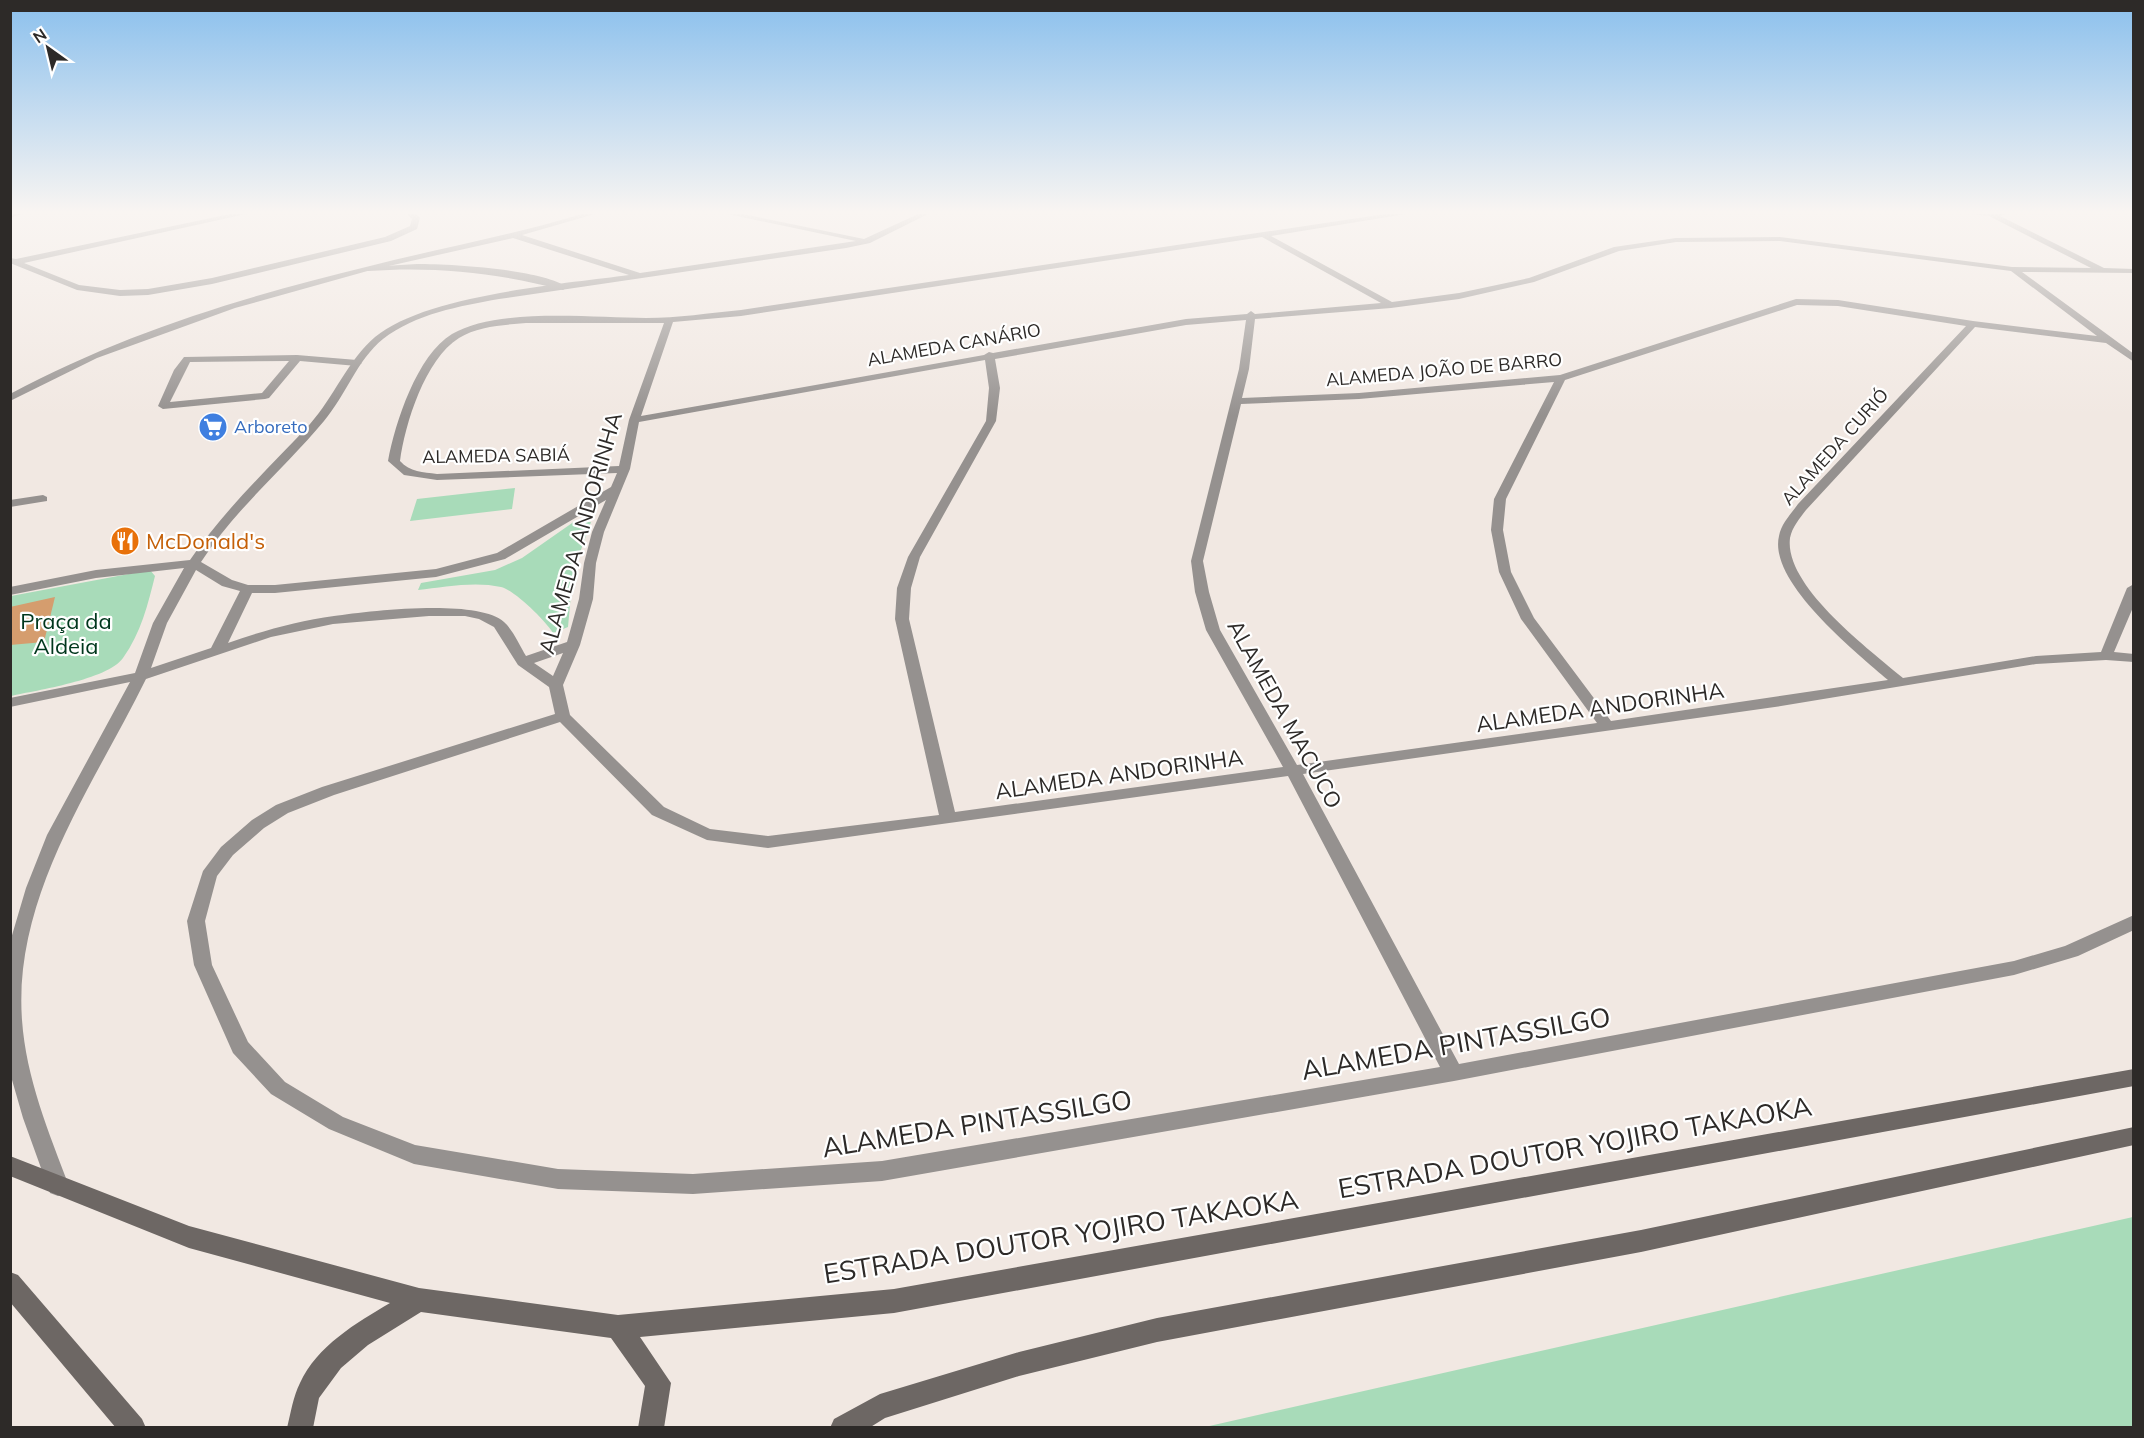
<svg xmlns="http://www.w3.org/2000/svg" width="2144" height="1438" font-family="Mulish,sans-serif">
<rect width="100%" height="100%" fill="#f1e8e2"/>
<path fill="#a8dbb9" d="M515 488 512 509 410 521 417 499Z
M575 521 591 522 573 572 568 627 553 633C546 621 514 590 501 587 475 581 444 587 418 590L421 583 495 570 522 558Z
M150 570 155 576C148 604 141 633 123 658 107 680 37 690 11 696V596Z
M2133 1217V1427H1205Z"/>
<path fill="#d59d6e" d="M55 597 44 642 10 645V607Z"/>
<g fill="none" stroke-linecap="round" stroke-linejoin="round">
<path fill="#95918f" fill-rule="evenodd" d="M417 264C451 264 541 269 567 287L563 290C498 273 435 266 368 271L364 269 368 267Z
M297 355 357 360 362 363 357 366 300 361 269 398 265 399 163 409 158 406 174 370 184 357ZM289 361 262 393 170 402 190 362Z
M43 495 47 497V501L10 507V500Z"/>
<path fill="#95918f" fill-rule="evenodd" d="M10 214H22L10 218Z
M230 214H246L24 263 79 285 120 290 148 289 212 278 385 237 410 226 412 219 407 214H416L420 218 417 229 391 241 212 284 148 295 120 296 77 290 10 263V258L16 259Z
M582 214H595L522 235 640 273 856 241 727 214H743L864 239 918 214H928L870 243 846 248 499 299C460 306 415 314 383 339 357 360 346 395 324 421 284 469 236 508 201 562L232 580 248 585H275L436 569 497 553 611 487 617 473 437 480 404 475 388 461C395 423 417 355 452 334 498 307 593 318 646 318 678 318 709 313 741 310L1385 214H1406L1271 236 1392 302 1459 293 1529 278 1614 247 1676 238 1780 237 2012 267 2091 268 1989 216 1971 214H2006L2000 216 2104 268 2134 269V273L2022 272 2134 354V362L2106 343 1975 327 1806 510C1800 518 1792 527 1790 538 1784 586 1869 649 1903 678L2036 656 2101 652 2127 588 2134 584V605L2114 652 2134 654V662L2106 660 2036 664 1781 706 1303 774 1459 1064 2014 961 2065 946 2134 915V930L2078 956 2014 975 1454 1081 882 1181 693 1194 558 1189 414 1164 329 1129 271 1094 233 1053 194 965 187 921 203 871 221 847 252 820 276 805 322 787 555 714 549 687 518 665 494 627 479 619 465 616H429L333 624 271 637 146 679C94 785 13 895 22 1020 26 1078 49 1133 69 1186L66 1193 58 1196 50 1193 23 1118 10 1073V942L26 888 47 835 130 682 10 707V698L135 673 153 623 184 568 96 578 10 595V587L96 570 190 560C225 509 268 469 310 424 334 397 348 360 375 337 425 295 563 284 629 275L513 238 371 270 235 308 97 358 10 401V394C124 333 246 296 370 266 441 248 512 235 582 214ZM1262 237 1381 303 1255 314 1251 311 1247 314 1186 319 993 353 989 352 984 355 641 416 673 322 741 316ZM1780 241 2011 271 2097 336 1973 321 1838 300 1796 299 1560 375 1359 393 1242 398 1249 369 1255 319 1391 308 1459 299 1534 282 1619 251 1676 242ZM1797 305 1838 306 1966 326 1798 504C1791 514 1781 524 1779 536 1768 582 1857 653 1888 680L1611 721 1534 618 1511 572 1503 530 1506 499 1565 380ZM1246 320 1239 369 1191 561 1195 592 1206 630 1283 767 955 812 909 619 911 588 920 557 996 421 1000 388 995 359 1186 325ZM526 323H664L629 420 619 466 437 474C423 472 410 472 400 461 405 424 425 359 459 338 478 326 504 325 526 323ZM985 360 989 388 986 421 908 557 897 588 895 619 939 815 768 836 710 829 664 807 570 715 563 685 580 645 593 599 596 563 604 532 630 469 639 422ZM1554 382 1494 499 1491 530 1499 572 1521 619 1597 723 1297 765 1220 630 1209 592 1203 561 1241 404 1359 399ZM606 500 592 532 584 563 579 599 567 642 526 656C520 646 513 630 504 622 478 598 369 611 334 616 298 621 262 631 228 643L252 593H275L436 577 505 559ZM196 570 222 586 240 591 211 648 151 668 167 623ZM563 653 553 676 534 663ZM560 722 652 815 707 840 768 848 1288 776 1440 1067 882 1161 693 1174 558 1169 415 1145 343 1117 285 1082 248 1042 212 965 205 921 217 876 233 855 264 828 288 813 334 795Z"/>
<path fill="#6d6764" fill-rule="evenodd" d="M2134 1069V1086L894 1313 640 1337 671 1383 664 1428H638L645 1386 611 1338 421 1312 368 1345 341 1368 319 1398 313 1428H287C291 1412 293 1397 300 1383 317 1346 356 1323 390 1303L189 1248 10 1176V1156L189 1226 419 1288 618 1315 894 1289Z
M2134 1127V1145L1641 1252 1157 1342 1019 1376 885 1418 869 1428H830L834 1419 880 1394 1019 1352 1157 1318 1641 1230Z
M10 1272 18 1275 142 1419 146 1428H116L10 1302Z"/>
</g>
<linearGradient id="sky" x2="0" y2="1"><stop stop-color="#8bc0ed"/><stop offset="0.51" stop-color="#f9f5f2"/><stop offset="1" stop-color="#f9f5f2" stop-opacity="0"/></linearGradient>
<rect width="2144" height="416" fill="url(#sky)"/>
<defs>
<g id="supermarket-disc" transform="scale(1.5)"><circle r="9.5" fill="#3f7fe0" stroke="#fff"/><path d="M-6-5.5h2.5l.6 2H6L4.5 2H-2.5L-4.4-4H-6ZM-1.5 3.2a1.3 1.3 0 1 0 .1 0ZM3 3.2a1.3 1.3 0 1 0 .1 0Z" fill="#fff"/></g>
<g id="restaurant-disc" transform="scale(1.5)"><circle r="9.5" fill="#e8710a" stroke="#fff"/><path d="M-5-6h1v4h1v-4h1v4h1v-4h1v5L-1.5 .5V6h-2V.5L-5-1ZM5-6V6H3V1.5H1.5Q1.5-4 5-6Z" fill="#fff"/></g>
</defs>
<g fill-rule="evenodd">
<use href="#supermarket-disc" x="213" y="427"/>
<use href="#restaurant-disc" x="125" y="541"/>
</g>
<g text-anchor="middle" stroke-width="4.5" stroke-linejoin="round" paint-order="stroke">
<g font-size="18" fill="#2d2a28" stroke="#fff">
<text transform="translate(954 345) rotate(-10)" y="6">ALAMEDA CANÁRIO</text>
<text transform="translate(1444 370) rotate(-5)" y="6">ALAMEDA JOÃO DE BARRO</text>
<text transform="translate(1835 447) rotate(-48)" y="6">ALAMEDA CURIÓ</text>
<text transform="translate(496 456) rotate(-1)" y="6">ALAMEDA SABIÁ</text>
</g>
<g font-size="18" fill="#366cbe" stroke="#fff" text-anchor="start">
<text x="234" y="433">Arboreto</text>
</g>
<g font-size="22" fill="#2d2a28" stroke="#fff">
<text transform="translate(580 533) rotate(-74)" y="8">ALAMEDA ANDORINHA</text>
<text transform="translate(1600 707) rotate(-8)" y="8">ALAMEDA ANDORINHA</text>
<text transform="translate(1285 714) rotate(61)" y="8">ALAMEDA MACUCO</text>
<text transform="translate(1119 774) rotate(-8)" y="8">ALAMEDA ANDORINHA</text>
</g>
<g font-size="22" fill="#c56008" stroke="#fff" text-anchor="start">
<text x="146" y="549">McDonald's</text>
</g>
<g font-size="22" fill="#00371d" stroke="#fff">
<text x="66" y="629">Praça da<tspan x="66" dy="25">Aldeia</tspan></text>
</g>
<g font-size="27" fill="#2d2a28" stroke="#fff">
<text transform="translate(1456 1044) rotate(-10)" y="9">ALAMEDA PINTASSILGO</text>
<text transform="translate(977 1124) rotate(-9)" y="9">ALAMEDA PINTASSILGO</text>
<text transform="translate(1575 1148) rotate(-10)" y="9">ESTRADA DOUTOR YOJIRO TAKAOKA</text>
<text transform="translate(1061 1237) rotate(-9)" y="9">ESTRADA DOUTOR YOJIRO TAKAOKA</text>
</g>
</g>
<rect width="2144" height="1438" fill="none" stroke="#2d2a28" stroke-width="24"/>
<g transform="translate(48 48) rotate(326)" stroke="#ffffff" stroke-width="4.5" paint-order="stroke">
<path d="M0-4.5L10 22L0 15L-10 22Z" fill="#2d2a28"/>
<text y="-9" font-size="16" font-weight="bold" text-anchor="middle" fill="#2d2a28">N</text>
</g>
</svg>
